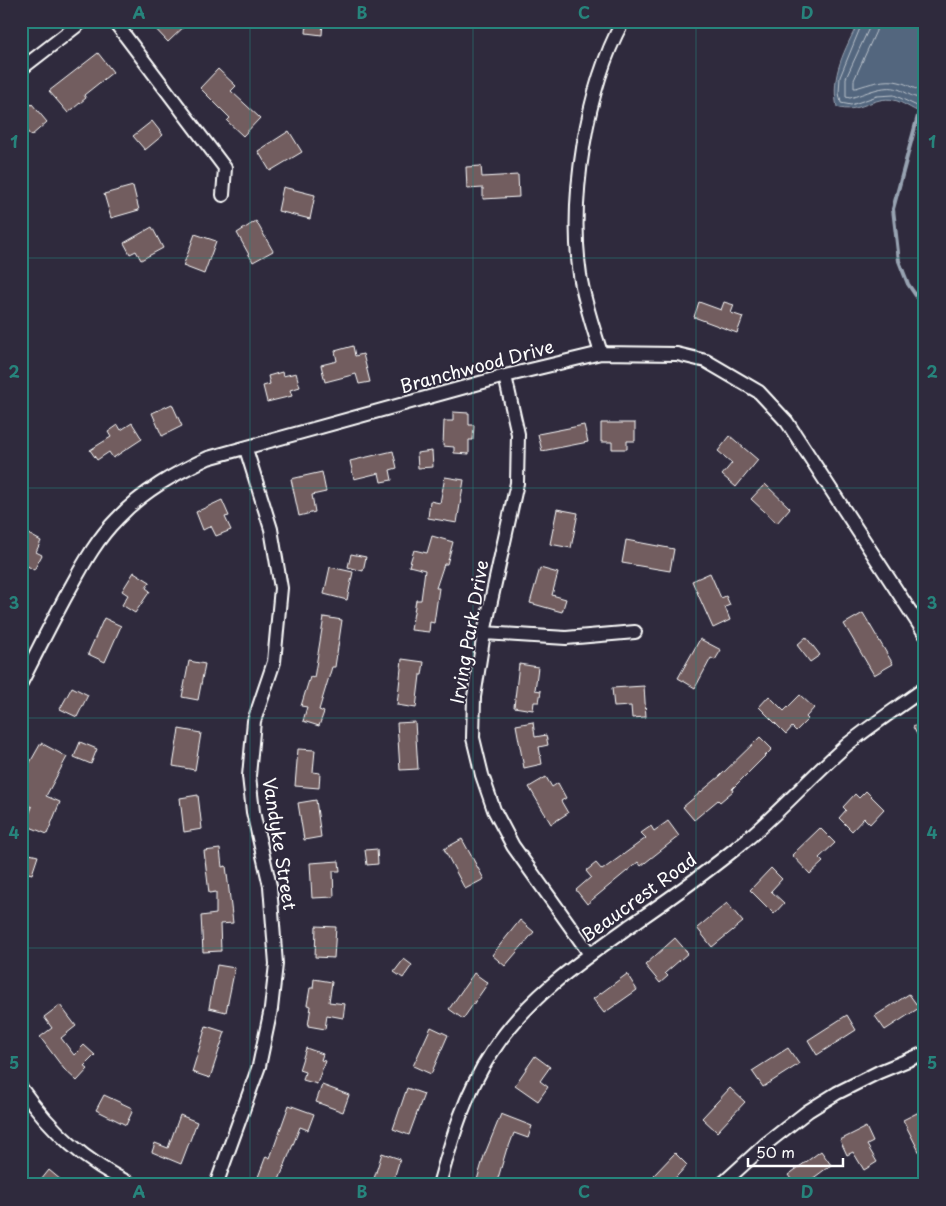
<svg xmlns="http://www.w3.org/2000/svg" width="946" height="1206" font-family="'Playpen Sans',sans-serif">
<rect width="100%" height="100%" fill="#2f2a3d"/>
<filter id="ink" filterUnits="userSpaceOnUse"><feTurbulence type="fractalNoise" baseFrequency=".02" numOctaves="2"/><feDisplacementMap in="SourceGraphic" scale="10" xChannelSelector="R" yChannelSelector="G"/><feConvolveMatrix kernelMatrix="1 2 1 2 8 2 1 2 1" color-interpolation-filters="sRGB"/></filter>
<g filter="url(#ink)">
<path fill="#53667e" stroke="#98a3b2" d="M859 21H925V108L919 112C912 109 902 102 894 100 874 95 858 115 837 107 830 75 845 50 859 21Z"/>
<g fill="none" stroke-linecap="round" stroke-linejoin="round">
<path stroke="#bac2cb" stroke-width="1" d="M863 21 840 77 839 93 841 103 851 105 877 96 894 95 917 106 925 104
M870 21 869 28 846 78V97L850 98C865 94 883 84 898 89 909 93 912 99 925 98
M877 21 876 31 854 80V88H856C869 84 885 78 899 82 909 84 914 91 925 90"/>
<path stroke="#98a3b2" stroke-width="4" d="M918 108 919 112 893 209 899 261 908 284 925 309"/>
</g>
<path fill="#725d5f" stroke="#fff" d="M148 21H190L168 42Z
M307 21H323L322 35 306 33Z
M98 53 113 72 84 95 86 98 68 113 49 91Z
M218 69 236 86 231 91 260 118 243 136 227 121 230 118 200 88Z
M32 104 47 122 31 136 21 124V112Z
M152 121 163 135 145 150 133 136Z
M289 131 302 152 270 171 258 151Z
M481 166 482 177 518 175 519 197 483 199V188L467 189 466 167Z
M133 186 139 210 111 218 104 194Z
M283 187 315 195 310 219 278 211Z
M256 221 273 251 253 262 237 233Z
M152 227 163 248 141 260 136 251 130 254 124 243Z
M195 234 216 241 204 274 183 266Z
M699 302 721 310 724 302 734 305 731 313 743 317 737 333 694 317Z
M353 346 355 356 363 354 370 382 359 384 356 374 325 382 321 365 337 361 335 351Z
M282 372 283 376 296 373 300 387 290 390 292 396 267 402 263 386 270 384 268 376Z
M172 404 182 426 162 436 152 413Z
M453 412 469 413V425H474L473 440H469V454L454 453V447L443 446 444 421H453Z
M132 423 142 439 113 458 109 452 97 460 90 450 111 437 108 432 118 425 121 430Z
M601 423H635V441H627V449H612V442H601Z
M584 425 588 442 542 451 538 434Z
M730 436 758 460 736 487 722 475 732 463 718 451Z
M393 451 397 468 390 470 392 480 381 482 379 473 354 479 350 461Z
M432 451 433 467 418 468 417 453Z
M322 472 326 492 312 495 315 512 299 516 291 479Z
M445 477 464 480 457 523 428 518 430 501 440 503Z
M765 484 790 508 777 523 751 499Z
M222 500 229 516 225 517 231 530 216 536 211 526 203 530 196 512Z
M557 509 578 513 571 548 550 544Z
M21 530 41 541 36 552 42 555 34 570 21 562Z
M432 536 453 542 447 564H444L436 588H439L434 623 430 622 429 632 411 630 416 600H421L425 570 409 566 414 550 427 553Z
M626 540 674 549 670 571 622 563Z
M351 554 366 557 363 571 348 567Z
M330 567 353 572 347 600 324 594Z
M540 568 558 573 552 595 566 599 562 612 530 603Z
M134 572 150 582 146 588 150 591 135 613 122 605 128 595 122 591Z
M710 573 721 598 726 596 730 605 725 607 730 620 713 628 692 581Z
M863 613 893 664 874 675 844 624Z
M324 617 342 620 335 667H332L319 710 324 712 319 726 303 721 307 707 301 706 310 677 314 678Z
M104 618 121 626 105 662 88 654Z
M806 637 820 655 810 662 797 645Z
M700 639 721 650 715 660 711 658 695 688 678 678Z
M402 659 424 662 422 675H420L416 708 397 705Z
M189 661 205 664 198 700 182 697Z
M519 664 538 667 535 690 541 691 539 702H534L533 710 514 707Z
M644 686 646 717 632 718 631 706 614 707 612 688Z
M72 687 88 695 77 717 60 709Z
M800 695 814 708 806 717 808 719 796 731 792 727 786 734 759 707 769 696 784 711Z
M925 721V749L913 727Z
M415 722 418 769 400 770 397 723Z
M533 722 535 737 546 735 548 745 539 747 542 764 524 768 516 725Z
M179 729 201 733 195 770 173 766Z
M760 737 772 749 732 789 733 791 720 802 718 800 694 820 683 807 720 776Z
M80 742 97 749 91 764 74 757Z
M41 743 67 757 46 796 60 802 47 834 25 825 32 807 21 802V786L28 766Z
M298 749 315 750 313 772 320 773 319 788 295 786Z
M546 777 552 787 558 783 566 798 561 801 568 813 551 824 529 787Z
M866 791 884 809 870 824 864 818 852 831 839 818 846 810 843 807 855 794 859 798Z
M198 795 202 829 184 832 180 798Z
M316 800 321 837 304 840 298 803Z
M668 821 679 836 641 866 638 862 587 904 576 890 591 877 586 871 596 863 602 870 646 838 641 833 651 826 654 831Z
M820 828 835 843 819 858 823 862 810 874 792 855Z
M462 839 484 879 465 889 444 849Z
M220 849 222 867 226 866 233 923 220 924 221 951 203 952 201 916 216 914V892L209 893 204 851Z
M377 849 378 864 367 865 365 850Z
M21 852 38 856 32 874 21 871Z
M339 861 340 871H333L334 897 312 898 310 863Z
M771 868 782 879 771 891 784 903 774 914 750 890Z
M727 903 743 922 712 947 697 928Z
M520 920 534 932 505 966 492 955Z
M316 926 336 927 334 958 315 957Z
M675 938 688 953 665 973 668 976 660 983 645 965Z
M404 959 412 965 403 978 394 972Z
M217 965 235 968 226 1012 209 1008Z
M474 973 488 983 463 1019 449 1009Z
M627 974 637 990 604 1013 593 999Z
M314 979 332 982 329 1002 345 1004 343 1018 327 1015 325 1029 308 1026 311 1006 307 1005 310 988H313Z
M909 994 919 1008 885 1030 875 1016Z
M60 1005 76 1026 61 1038 74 1055 84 1045 95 1055 84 1066 88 1069 77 1081 64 1069 40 1037 52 1028 44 1017Z
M847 1015 856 1030 817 1055 808 1040Z
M206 1026 225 1032 210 1078 192 1072Z
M431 1027 448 1035 431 1074 413 1066Z
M306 1048 323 1054 321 1060 325 1061 317 1084 303 1080 305 1072 299 1070Z
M788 1048 799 1064 763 1087 752 1071Z
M535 1056 550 1067 540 1081 548 1087 538 1101 515 1085Z
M322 1085 349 1095 343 1112 316 1102Z
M407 1088 424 1094 409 1135 393 1129Z
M730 1088 745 1102 717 1132 702 1118Z
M104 1095 132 1108 131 1111 132 1112 126 1125 96 1110Z
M289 1105 314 1114 308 1130 300 1127 277 1185H255L266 1156 270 1158Z
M925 1109V1163L903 1120Z
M501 1114 532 1126 528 1138 514 1133 508 1149 507 1148 496 1185H478L480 1181 477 1180 484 1156Z
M180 1115 197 1122 181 1164 152 1152 155 1143 168 1148Z
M866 1127 873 1142 867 1145 877 1162 864 1170 853 1152 847 1155 840 1140Z
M821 1151 831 1165 804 1185H795L788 1175Z
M382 1153 400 1159 392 1185H372Z
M675 1153 687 1165 669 1185H665L654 1175Z
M49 1170 67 1185H37Z"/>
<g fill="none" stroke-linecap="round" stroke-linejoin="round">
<g stroke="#fff" stroke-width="16">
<path id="minor" d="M114 21 225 168 223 195
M21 69 83 21
M601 353C593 327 584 301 580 275 569 199 586 88 623 21
M505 376 518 434 517 483 484 633 474 697 473 738 482 775 494 810 513 846 590 954
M484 633 566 638 635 632
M21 683C38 650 54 617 72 585 85 561 98 538 117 519 143 491 174 474 208 458L505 376 601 353 677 354 706 361 759 392 787 422 925 634
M21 1088C52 1132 85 1162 133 1185
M216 1185 259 1066 271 1009 276 964 270 886 253 812 249 776 254 721 274 662 281 588 271 529 246 449
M439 1185C452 1138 465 1093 492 1052 527 997 582 960 634 923 672 897 710 870 746 840 782 810 813 774 848 744 873 724 899 707 925 688
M721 1185 767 1143 808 1111 837 1093 879 1072 925 1053"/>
</g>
<use href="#minor" stroke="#2f2a3d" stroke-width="12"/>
</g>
</g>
<path fill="none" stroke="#27847c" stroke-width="1" stroke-opacity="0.55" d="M250 21V1185M473 21V1185M696 21V1185M21 258H925M21 488H925M21 718H925M21 948H925"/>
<g text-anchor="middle" stroke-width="4" stroke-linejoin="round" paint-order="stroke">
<g font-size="18" fill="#fff" stroke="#2f2a3d">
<text transform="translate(477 367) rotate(-15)" y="6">Branchwood Drive</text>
<text transform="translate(470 632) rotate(-80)" y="6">Irving Park Drive</text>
<text transform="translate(279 844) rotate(81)" y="6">Vandyke Street</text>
<text transform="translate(639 898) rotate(-36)" y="6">Beaucrest Road</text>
</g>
</g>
<rect width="946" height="1206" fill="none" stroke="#2f2a3d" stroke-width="55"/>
<path d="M748 1158v8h95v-8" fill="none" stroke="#ffffff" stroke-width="2.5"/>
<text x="756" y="1158" font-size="15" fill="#ffffff" stroke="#2f2a3d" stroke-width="4" paint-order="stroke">50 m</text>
<rect x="28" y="28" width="890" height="1150" fill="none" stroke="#27847c" stroke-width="2"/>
<g font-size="16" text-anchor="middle" font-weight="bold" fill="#27847c">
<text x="139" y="19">A</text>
<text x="362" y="19">B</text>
<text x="584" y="19">C</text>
<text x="807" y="19">D</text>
<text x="14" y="148">1</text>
<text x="932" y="148">1</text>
<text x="14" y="378">2</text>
<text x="932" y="378">2</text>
<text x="14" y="609">3</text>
<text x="932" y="609">3</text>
<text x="14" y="839">4</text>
<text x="932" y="839">4</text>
<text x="14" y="1069">5</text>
<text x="932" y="1069">5</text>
<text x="139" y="1198">A</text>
<text x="362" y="1198">B</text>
<text x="584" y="1198">C</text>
<text x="807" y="1198">D</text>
</g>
</svg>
